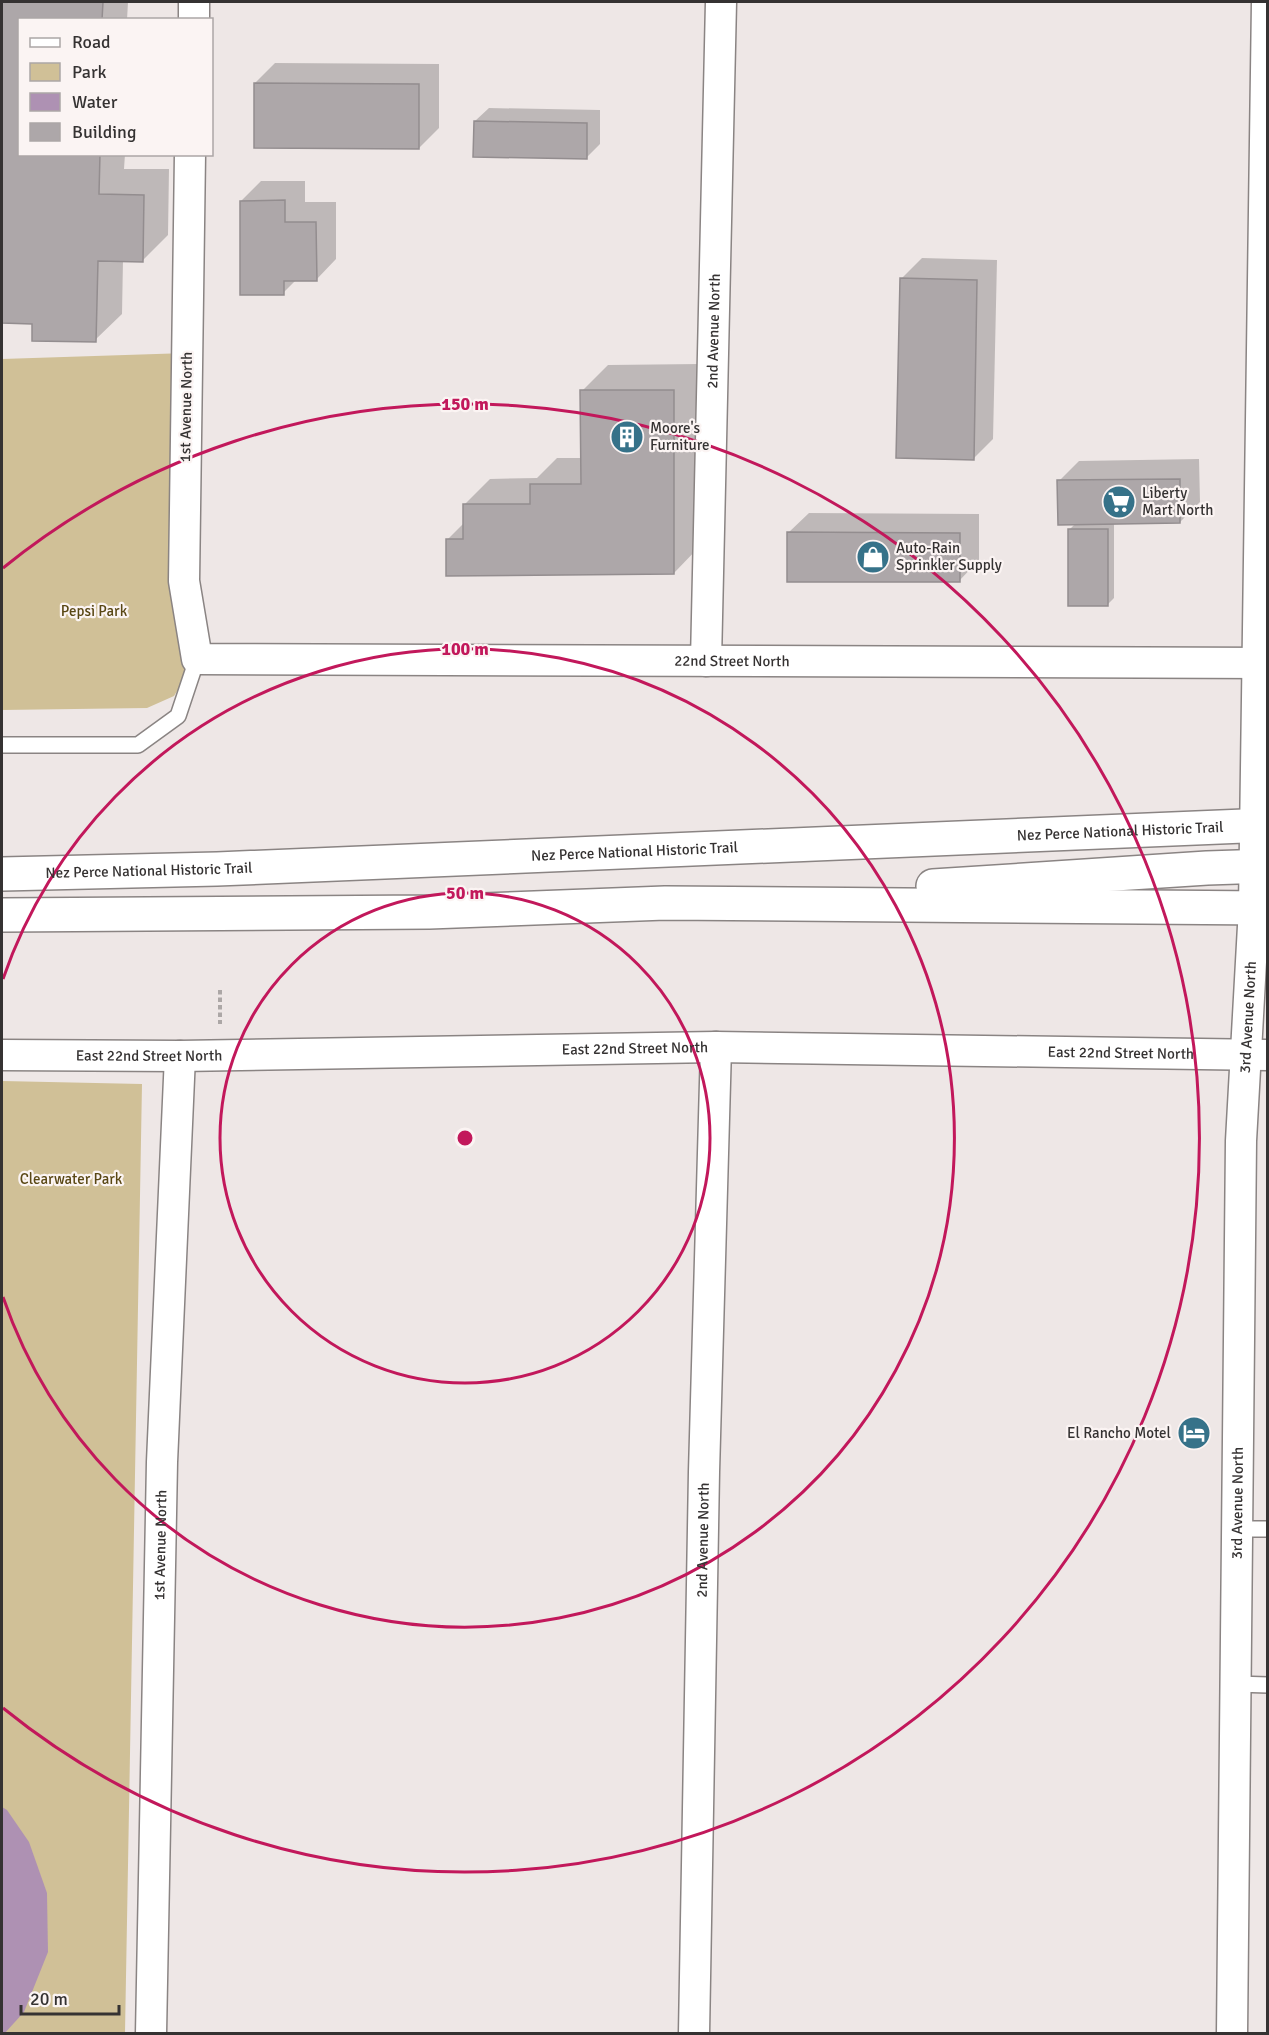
<svg xmlns="http://www.w3.org/2000/svg" width="1269" height="2035" font-family="Signika,sans-serif">
<rect width="100%" height="100%" fill="#eee7e6"/>
<path fill="#d0c097" d="M187 353 197 659 174 696 147 708 2 710V359Z
M2 1081 142 1084 125 2033 2 2034Z"/>
<path fill="#ae91b3" d="M2 1807 7 1810 29 1842 47 1893 48 1952 24 2012 4 2034 2 2033Z"/>
<path fill="#0003" d="M2 2H128L127 20H20V154H125L124 169H169L168 235 142 261 123 260 122 314 95 340 33 322 2 321Z
M275 63 439 64V128L419 148 255 83Z
M489 108 600 110V144L586 158 475 121Z
M261 181H305V202H336V259L316 280H296L283 293 241 201Z
M922 258 997 260 993 439 973 459 902 278Z
M699 364 700 546 674 573 447 540 464 523V505L490 479 537 478 557 458H582V391L608 365Z
M1199 459 1200 502 1180 522 1114 523V598L1107 605 1070 529 1076 523 1059 481 1079 461Z
M809 513 979 514V560L959 581 788 533Z"/>
<path fill="#ada7a9" stroke="#938d8f" stroke-width="1.5" d="M2 2H103L102 20H20V154H100L99 194 144 195 143 262 98 261 96 342 32 341V324L2 323Z
M254 83 419 84V149L254 148Z
M474 121 587 123V159L473 157Z
M285 200V222H316L317 281H284V295H240V201Z
M900 278 977 280 974 460 896 458Z
M580 390H674V574L446 576V539H463V504H530V484H581Z
M1180 479V523L1058 525 1057 480Z
M1068 529H1108V606H1068Z
M787 532 960 533V582H787Z"/>
<g fill="none" stroke-linecap="round" stroke-linejoin="round">
<g stroke="#8a8483" stroke-width="18">
<path id="lane" d="M2 745H138L178 716 197 659
M1237 1529H1268
M1236 1684 1268 1685"/>
</g>
<g stroke="#8a8483" stroke-width="33">
<g id="street">
<path d="M194 20V2"/>
<path id="s1" d="M190 154 184 581 197 659 1268 663"/>
<path id="s2" d="M706 661 721 2"/>
<path id="s3" d="M2 1055 180 1056 716 1047 1267 1055"/>
<path id="s4" d="M151 2034 162 1462 180 1056"/>
<path id="s5" d="M694 2034 704 1472 716 1047"/>
<path id="s6" d="M1232 2034 1241 1141 1254 908 1267 2"/>
</g>
</g>
<g stroke="#8a8483" stroke-width="36">
<g id="highway">
<path id="s7" d="M2 874 217 869 1268 825"/>
<path d="M933 886 1207 868 1268 866"/>
<path d="M2 915 429 912 665 903 1268 908"/>
</g>
</g>
<path stroke="#aca7a6" stroke-width="4" stroke-dasharray="4.5 3" stroke-linecap="butt" d="M220 990V1024"/>
<use href="#lane" stroke="#fff" stroke-width="15"/>
<use href="#street" stroke="#fff" stroke-width="30"/>
<use href="#highway" stroke="#fff" stroke-width="33"/>
</g>
<g fill="none" stroke="#c2185b" stroke-width="3">
<circle cx="465" cy="1138" r="245"/>
<path d="M3 979A489 489 0 1 1 3 1297"/>
<path d="M3 568A734 734 0 1 1 3 1708"/>
</g>
<defs>
<g id="building-disc" transform="scale(1.725)"><circle r="9.5" fill="#367289" stroke="#fbf4f3"/><path d="M-4-6H4V6H1V3H-1V6H-4ZM-2.5-4.3h1.7v1.8h-1.7ZM.8-4.3h1.7v1.8H.8ZM-2.5-1h1.7V.8h-1.7ZM.8-1h1.7V.8H.8Z" fill="#fff"/></g>
<g id="supermarket-disc" transform="scale(1.725)"><circle r="9.5" fill="#367289" stroke="#fbf4f3"/><path d="M-6-5.5h2.5l.6 2H6L4.5 2H-2.5L-4.4-4H-6ZM-1.5 3.2a1.3 1.3 0 1 0 .1 0ZM3 3.2a1.3 1.3 0 1 0 .1 0Z" fill="#fff"/></g>
<g id="shop-disc" transform="scale(1.725)"><circle r="9.5" fill="#367289" stroke="#fbf4f3"/><path d="M-5-2.5h2.3a2.7 3.5 0 0 1 5.4 0H5L5.5 6h-11ZM-1.5-2.5h3a1.5 2.3 0 0 0-3 0Z" fill="#fff"/></g>
<g id="hotel-disc" transform="scale(1.725)"><circle r="9.5" fill="#367289" stroke="#fbf4f3"/><path d="M-6-4.5h1.5V1H6V5H4.5V3h-9V5H-6ZM-4 0a1.8 1.8 0 1 1 3.6 0ZM.5 0V-2.5h3Q6-2.5 6 0Z" fill="#fff"/></g>
</defs>
<g fill-rule="evenodd">
<use href="#building-disc" x="627" y="437"/>
<use href="#supermarket-disc" x="1119" y="502"/>
<use href="#shop-disc" x="873" y="557"/>
<use href="#hotel-disc" x="1194" y="1433"/>
</g>
<g text-anchor="middle" stroke-width="4.5" stroke-linejoin="round" paint-order="stroke">
<g font-size="15" fill="#353232" stroke="#fbf4f3">
<text dy="5" stroke="none"><textPath href="#s2" startOffset="330">2nd Avenue North</textPath></text>
<text transform="translate(186 407) rotate(-89)" y="5">1st Avenue North</text>
<text dy="5" stroke="none"><textPath href="#s1" startOffset="1041">22nd Street North</textPath></text>
<text dy="5" stroke="none"><textPath href="#s7" startOffset="1119">Nez Perce National Historic Trail</textPath></text>
<text dy="5" stroke="none"><textPath href="#s7" startOffset="633">Nez Perce National Historic Trail</textPath></text>
<text dy="5" stroke="none"><textPath href="#s7" startOffset="147">Nez Perce National Historic Trail</textPath></text>
<text dy="5" stroke="none"><textPath href="#s6" startOffset="1017">3rd Avenue North</textPath></text>
<text dy="5" stroke="none"><textPath href="#s3" startOffset="633">East 22nd Street North</textPath></text>
<text dy="5" stroke="none"><textPath href="#s3" startOffset="1119">East 22nd Street North</textPath></text>
<text dy="5" stroke="none"><textPath href="#s3" startOffset="147">East 22nd Street North</textPath></text>
<text dy="5" stroke="none"><textPath href="#s6" startOffset="531">3rd Avenue North</textPath></text>
<text dy="5" stroke="none"><textPath href="#s5" startOffset="494">2nd Avenue North</textPath></text>
<text dy="5" stroke="none"><textPath href="#s4" startOffset="489">1st Avenue North</textPath></text>
</g>
<g font-size="15" fill="#353232" stroke="#fbf4f3" text-anchor="start">
<text x="650" y="433">Moore's<tspan x="650" dy="17">Furniture</tspan></text>
<text x="1142" y="498">Liberty<tspan x="1142" dy="17">Mart North</tspan></text>
<text x="896" y="553">Auto-Rain<tspan x="896" dy="17">Sprinkler Supply</tspan></text>
<text x="1171" y="1438" text-anchor="end">El Rancho Motel</text>
</g>
<g font-size="15" fill="#594714" stroke="#fbf4f3">
<text x="94" y="616">Pepsi Park</text>
<text x="71" y="1184">Clearwater Park</text>
</g>
</g>
<circle cx="465" cy="1138" r="9" fill="#c2185b" stroke="#fbf4f3" stroke-width="3"/>
<g font-size="18" text-anchor="middle" font-weight="bold" fill="#c2185b" stroke="#fbf4f3" stroke-width="4.5" stroke-linejoin="round" paint-order="stroke">
<text x="465" y="410">150 m</text>
<text x="465" y="655">100 m</text>
<text x="465" y="899">50 m</text>
</g>
<rect width="1269" height="2035" fill="none" stroke="#353232" stroke-width="6"/>
<rect x="18" y="18" width="195" height="138" fill="#fbf4f3" stroke="#aca6a6" stroke-width="1.5"/>
<rect x="30" y="38" width="30" height="9" fill="#ffffff" stroke="#aca6a6" stroke-width="1.5"/>
<text x="72" y="48" font-size="18" fill="#353232">Road</text>
<rect x="30" y="63" width="30" height="18" fill="#d0c097" stroke="#aca6a6" stroke-width="1.5"/>
<text x="72" y="78" font-size="18" fill="#353232">Park</text>
<rect x="30" y="93" width="30" height="18" fill="#ae91b3" stroke="#aca6a6" stroke-width="1.5"/>
<text x="72" y="108" font-size="18" fill="#353232">Water</text>
<rect x="30" y="123" width="30" height="18" fill="#ada7a9" stroke="#aca6a6" stroke-width="1.5"/>
<text x="72" y="138" font-size="18" fill="#353232">Building</text>
<path d="M21 2005v9h98v-9" fill="none" stroke="#353232" stroke-width="3"/>
<text x="30" y="2005" font-size="18" fill="#353232" stroke="#fbf4f3" stroke-width="4.5" paint-order="stroke">20 m</text>
</svg>
